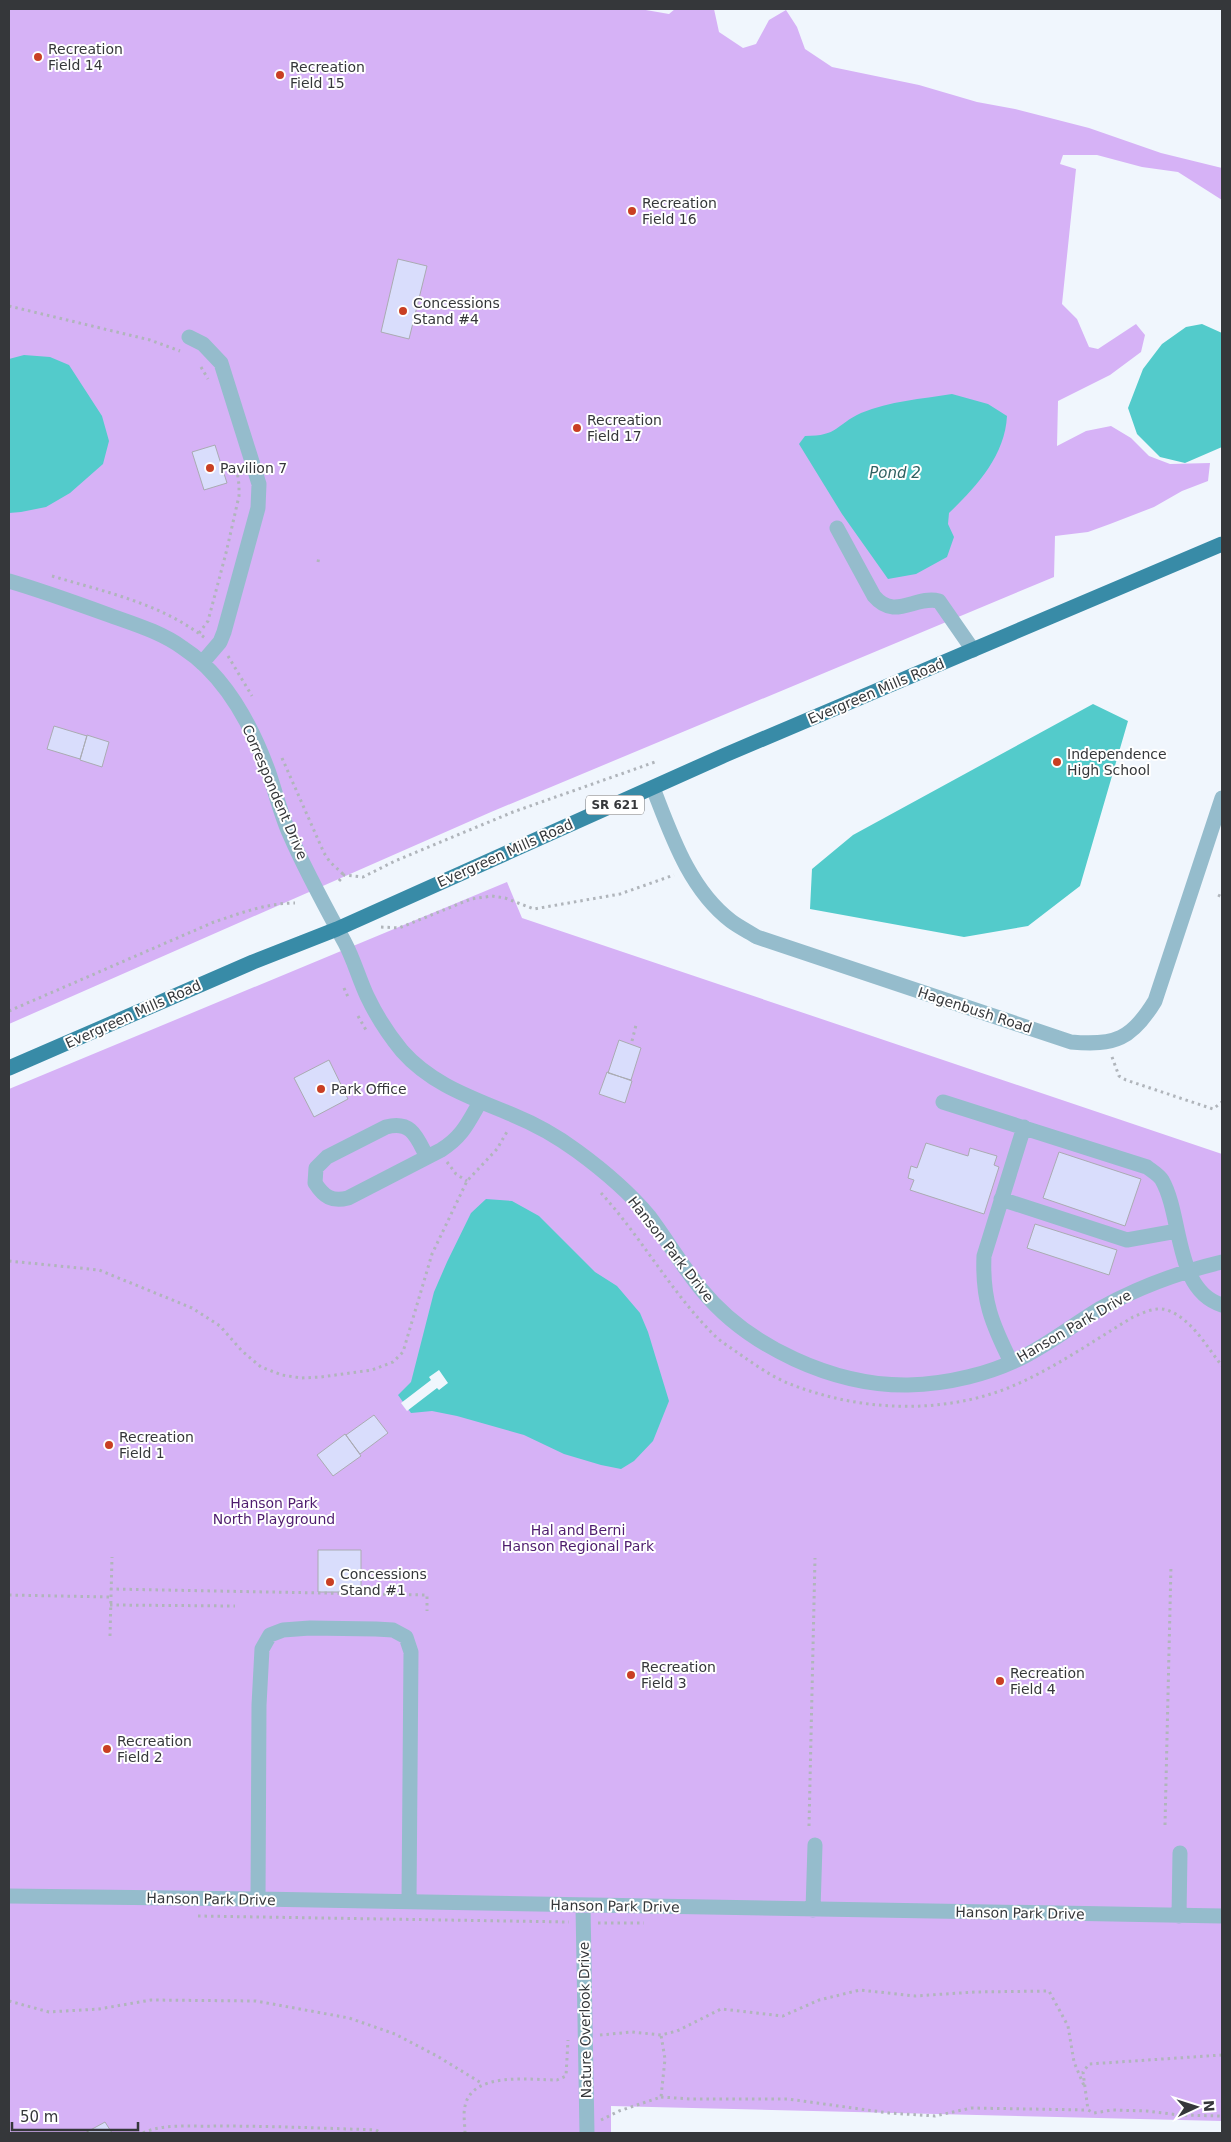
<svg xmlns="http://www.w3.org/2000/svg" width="1231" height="2142" font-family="'DejaVu Sans',sans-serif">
<rect width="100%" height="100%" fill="#f0f6fd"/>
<path fill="#d6b2f6" d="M9 9H640L669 14 675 9H714L719 32 743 48 756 44 769 20 786 10 797 27 805 49 832 67 919 85 977 102 1015 109 1089 128 1161 153 1222 168V200L1178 172 1142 167 1097 155H1063L1060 164 1076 169 1062 304 1077 319 1089 347 1098 349 1136 324 1145 335 1141 352 1110 375 1058 401 1057 446 1086 431 1111 426 1131 438 1149 456 1170 464 1210 463 1208 481 1182 491 1154 507 1110 524 1088 532 1055 536 1054 577 491 812 9 1024Z
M507 882 522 918 1222 1154V2121L611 2106V2133H9V1089Z"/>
<path fill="#53cbcb" d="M1202 324 1222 333V447L1185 463 1160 457 1137 434 1128 408 1143 369 1162 344 1186 327Z
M24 355 50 357 69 365 102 416 109 441 103 464 70 493 46 507 21 512 9 513V359Z
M952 394 988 404 1007 416C1005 456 976 487 949 513L948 524 954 537 947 557 916 574 888 579 842 514 799 444 805 436C839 436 835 425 861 413 890 401 921 399 952 394Z
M1093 704 1128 721 1080 886 1028 926 964 937 810 909 812 869 853 835Z
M486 1199 512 1201 539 1216 595 1272 617 1286 640 1313 648 1332 669 1401 653 1441 634 1461 621 1469 601 1465 564 1454 524 1435 457 1416 432 1411 411 1413 398 1395 411 1382 434 1292 447 1262 471 1213Z"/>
<path fill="#f0f6fd" d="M439 1370 448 1383 439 1390 437 1388 407 1411 401 1403 431 1380 429 1377Z"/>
<path fill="#d9ddfc" stroke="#aaabb2" d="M398 259 427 266 409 339 381 332Z
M215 445 227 483 204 490 192 452Z
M54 726 87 736 80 759 47 749Z
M87 735 109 742 102 767 80 760Z
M619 1040 641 1048 631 1080 608 1073Z
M329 1060 348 1099 314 1117 294 1078Z
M607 1072 632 1081 625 1103 599 1094Z
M926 1143 968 1156 970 1148 997 1156 994 1165 999 1167 984 1214 910 1190 914 1180 908 1178 911 1166 917 1168Z
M1059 1152 1141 1179 1125 1226 1043 1198Z
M1035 1224 1117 1250 1109 1275 1027 1248Z
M374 1415 388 1433 360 1454 346 1435Z
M345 1434 361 1456 333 1476 317 1455Z
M318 1550H361V1592H318Z
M105 2122 112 2133H85Z"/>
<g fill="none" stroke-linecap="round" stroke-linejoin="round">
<path stroke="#b0b5bb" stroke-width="3" stroke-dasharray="2.5 4" stroke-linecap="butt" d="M9 306 150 340 180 351
M201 367 208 379
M318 562 319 557
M52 576C105 592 160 603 205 638
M199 633 208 621 226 553 239 496V485L237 470
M228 656 252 696
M282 758 324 853 330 862 344 875
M339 881 344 875 363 877 395 861 513 812 655 762
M1218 895 1222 897
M381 927 399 928 471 899 492 896 505 898 534 909 620 894 674 875
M344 988 348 997
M9 1011 214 922C241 913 267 903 295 903
M358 1016 366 1030
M632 1041 636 1025
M1112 1057 1119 1076 1126 1080 1213 1109 1222 1102
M447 1162 456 1174 467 1181
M601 1193C642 1238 671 1292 714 1335 721 1342 730 1347 738 1353 754 1364 772 1377 790 1384 859 1411 939 1415 1008 1388 1052 1370 1093 1341 1133 1317 1143 1313 1156 1306 1167 1310 1192 1319 1207 1347 1222 1366
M9 1261 99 1270 192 1308 220 1326 242 1351 261 1367 282 1375 301 1378 321 1377 372 1370 393 1362 403 1352 432 1254 467 1181 497 1149 508 1130
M110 1589 427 1595V1611
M9 1595 110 1597
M110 1605 235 1606
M110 1636 112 1557
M1165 1825 1171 1565
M809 1826 815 1558
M198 1916 569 1922
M598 1923H644
M9 2001 49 2012 99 2009 151 2000 256 2001 349 2018 395 2034 437 2056 483 2084
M600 2035 632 2032 661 2035 677 2031 721 2009 783 2016 819 2000 860 1990 915 1996 975 1992 1049 1991 1068 2026 1074 2062 1085 2088
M1222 2055 1089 2064 1083 2072 1088 2110 1094 2113 1112 2110 1147 2111 1179 2115 1222 2116
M661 2097 690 2099H788L889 2113 935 2116 971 2108 1088 2110
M601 2120 619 2111 661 2097 665 2059 661 2035
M143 2133C164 2123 192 2127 215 2126 269 2126 322 2128 376 2130L381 2133
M465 2133C465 2125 463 2114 465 2106 472 2071 531 2080 557 2080L566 2076 568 2040"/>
<path stroke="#95bccc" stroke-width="15" d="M189 337 203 344 221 363 259 484 258 508 224 632 220 642 202 663
M837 528 874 596C895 621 915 595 939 601L973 650
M9 581C43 591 76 603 109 615 134 624 161 632 183 648 226 676 252 726 269 773 276 794 281 815 290 835 306 872 326 908 345 943 354 960 359 979 367 996 376 1015 388 1034 402 1051 432 1085 473 1098 513 1115 535 1124 558 1137 577 1151 603 1170 628 1191 649 1216 667 1240 682 1266 701 1289 748 1347 834 1386 908 1385 948 1384 990 1374 1025 1356 1052 1342 1076 1323 1101 1308 1139 1287 1180 1272 1222 1262
M653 788C671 834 689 889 731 921 739 927 749 932 757 937L1071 1042C1115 1046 1132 1039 1155 1001L1222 798
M943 1102 1147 1167C1152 1171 1159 1175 1162 1180 1183 1217 1174 1290 1222 1305
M427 1157C417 1138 412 1120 386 1127L327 1157 316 1168 315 1183C324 1197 332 1202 348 1198L441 1150C462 1137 468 1123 480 1102
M1001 1199 1127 1240 1177 1231
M1011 1362C992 1324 982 1300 984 1256L1024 1127
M9 1896 258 1899 1222 1916
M258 1899 259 1705 262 1649 270 1635 283 1630 310 1628 376 1629 393 1630 406 1637 411 1652 409 1902
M583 1906 587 2133
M813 1910 815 1845
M1179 1916 1180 1853"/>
<path stroke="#388ba7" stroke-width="15" d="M9 1068 253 962 337 929 725 755 1222 544"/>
</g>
<g fill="#c93f23" stroke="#fff" stroke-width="2">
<circle cx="38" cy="57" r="5"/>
<circle cx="280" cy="75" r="5"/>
<circle cx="632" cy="211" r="5"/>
<circle cx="403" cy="311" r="5"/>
<circle cx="577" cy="428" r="5"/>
<circle cx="210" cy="468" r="5"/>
<circle cx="1057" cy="762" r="5"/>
<circle cx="321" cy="1089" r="5"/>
<circle cx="109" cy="1445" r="5"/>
<circle cx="330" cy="1582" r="5"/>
<circle cx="631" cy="1675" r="5"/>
<circle cx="1000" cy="1681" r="5"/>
<circle cx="107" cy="1749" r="5"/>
</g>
<g text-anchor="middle" stroke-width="4" stroke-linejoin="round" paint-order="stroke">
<rect fill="#fff" stroke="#727375" stroke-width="1" x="586" y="795.5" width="58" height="19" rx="4"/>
<g font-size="12" font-weight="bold" fill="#35373a">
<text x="615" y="809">SR 621</text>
</g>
<g font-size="14" fill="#35373a" stroke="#fff" text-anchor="start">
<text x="48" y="54">Recreation<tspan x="48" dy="16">Field 14</tspan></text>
<text x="290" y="72">Recreation<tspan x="290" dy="16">Field 15</tspan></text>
<text x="642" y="208">Recreation<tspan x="642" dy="16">Field 16</tspan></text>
<text x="413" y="308">Concessions<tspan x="413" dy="16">Stand #4</tspan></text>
<text x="587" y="425">Recreation<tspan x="587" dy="16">Field 17</tspan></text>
<text x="220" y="473">Pavilion 7</text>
<text x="1067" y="759">Independence<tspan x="1067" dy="16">High School</tspan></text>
<text x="331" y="1094">Park Office</text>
<text x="119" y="1442">Recreation<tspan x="119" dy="16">Field 1</tspan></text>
<text x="340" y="1579">Concessions<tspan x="340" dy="16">Stand #1</tspan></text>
<text x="641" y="1672">Recreation<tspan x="641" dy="16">Field 3</tspan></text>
<text x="1010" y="1678">Recreation<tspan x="1010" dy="16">Field 4</tspan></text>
<text x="117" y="1746">Recreation<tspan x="117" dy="16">Field 2</tspan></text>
</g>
<g font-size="14" fill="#35373a" stroke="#fff">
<text transform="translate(876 691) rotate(-23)" y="5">Evergreen Mills Road</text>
<text transform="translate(275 792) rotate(67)" y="5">Correspondent Drive</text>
<text transform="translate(505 853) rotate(-24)" y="5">Evergreen Mills Road</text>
<text transform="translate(975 1010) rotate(18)" y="5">Hagenbush Road</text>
<text transform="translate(133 1014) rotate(-24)" y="5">Evergreen Mills Road</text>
<text transform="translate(671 1249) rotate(52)" y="5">Hanson Park Drive</text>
<text transform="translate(1074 1326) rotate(-30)" y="5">Hanson Park Drive</text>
<text transform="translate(211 1899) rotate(1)" y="5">Hanson Park Drive</text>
<text transform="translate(615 1906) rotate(1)" y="5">Hanson Park Drive</text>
<text transform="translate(1020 1913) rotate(1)" y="5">Hanson Park Drive</text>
<text transform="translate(585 2020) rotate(-91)" y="5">Nature Overlook Drive</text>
</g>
<g font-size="14" fill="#4e1c6e" stroke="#fff">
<text x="274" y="1508">Hanson Park<tspan x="274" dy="16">North Playground</tspan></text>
<text x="578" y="1535">Hal and Berni<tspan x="578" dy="16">Hanson Regional Park</tspan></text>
</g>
<g font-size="15" font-style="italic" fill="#2f6161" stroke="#fff">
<text x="895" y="478">Pond 2</text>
</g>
</g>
<rect width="1231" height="2142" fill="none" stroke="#35373a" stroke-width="20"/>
<g transform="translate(1196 2107) rotate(86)" stroke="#ffffff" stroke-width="4" paint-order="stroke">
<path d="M0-4L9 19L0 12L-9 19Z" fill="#35373a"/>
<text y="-8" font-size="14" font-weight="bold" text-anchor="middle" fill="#35373a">N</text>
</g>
<path d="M12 2122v8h126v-8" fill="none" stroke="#35373a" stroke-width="2.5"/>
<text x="20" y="2122" font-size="15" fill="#35373a" stroke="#ffffff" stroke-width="4" paint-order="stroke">50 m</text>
</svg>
